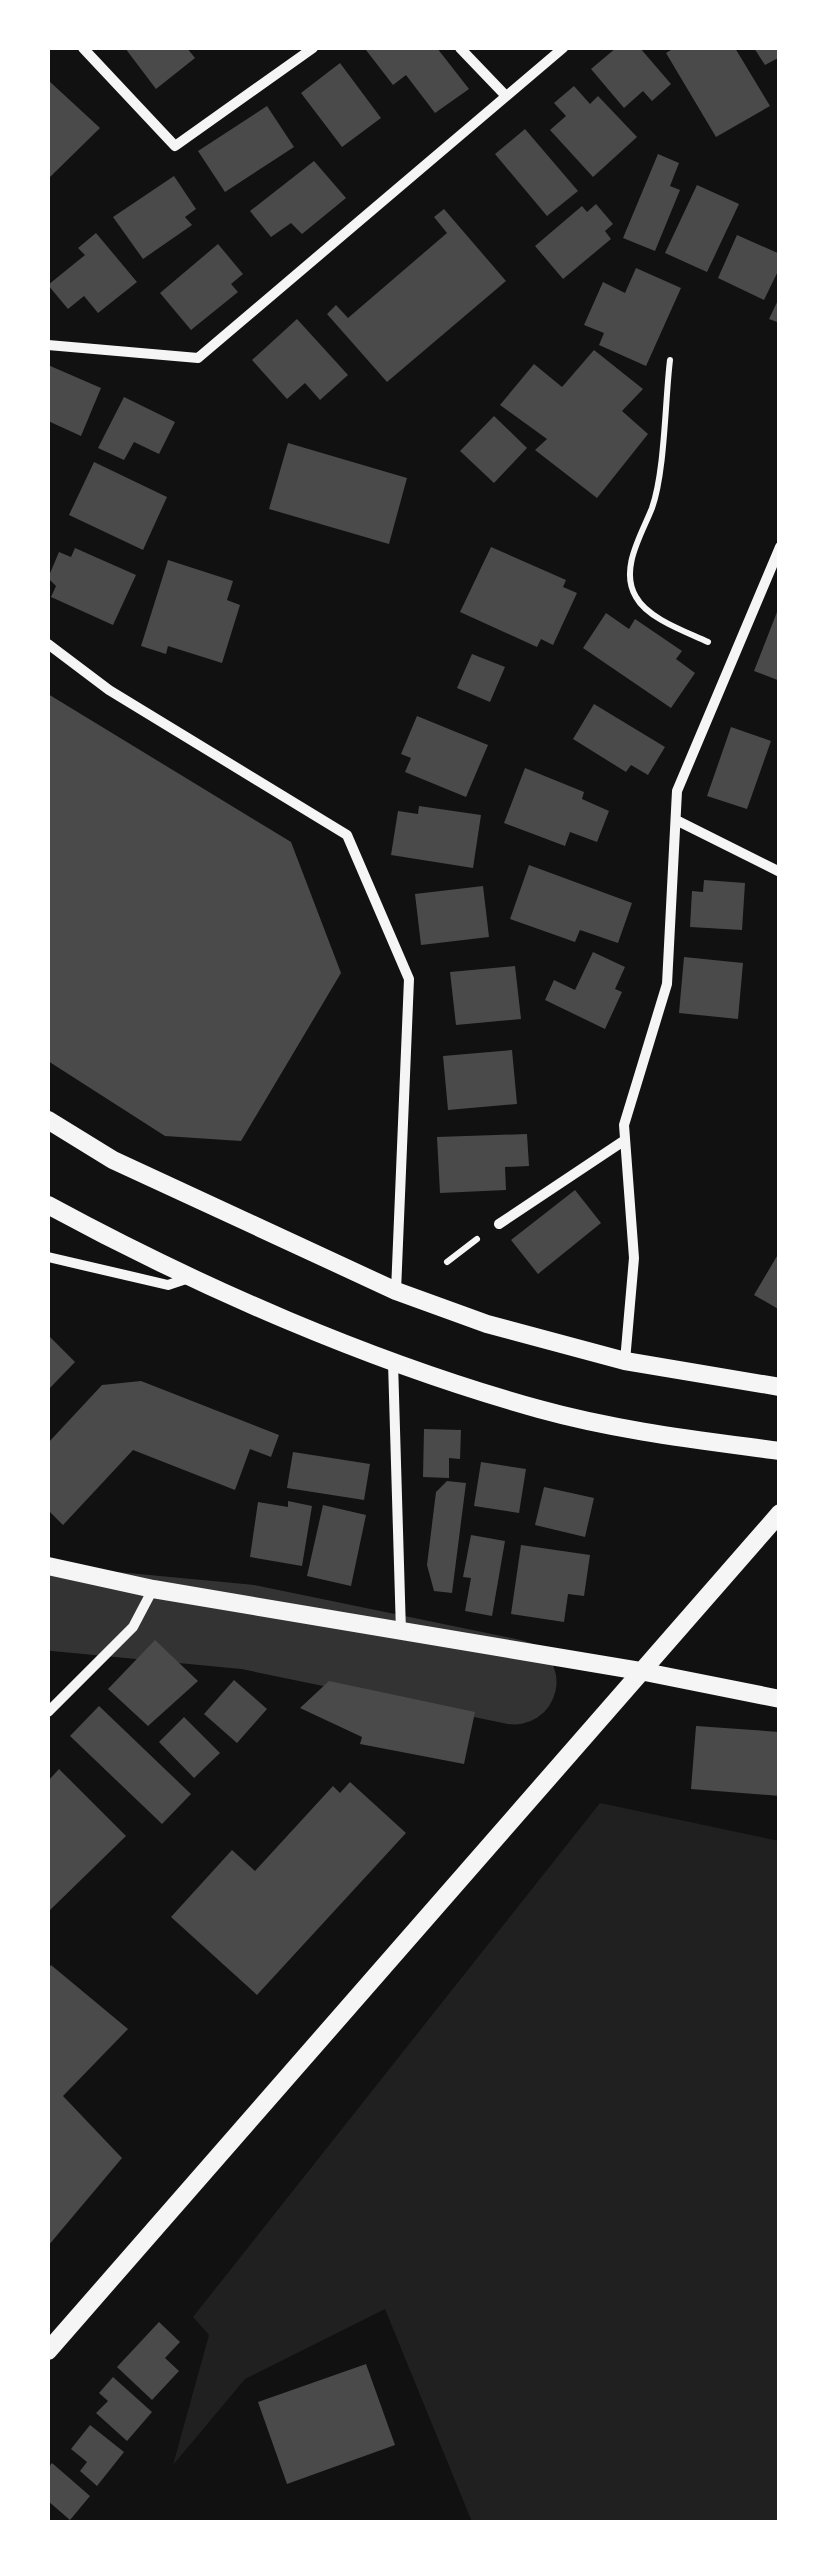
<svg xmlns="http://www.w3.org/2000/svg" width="827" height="2570" font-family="'Varela Round',sans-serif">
<rect width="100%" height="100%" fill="#111"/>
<path fill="#202020" d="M600 1803 779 1841V2522H472L385 2309 245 2379 173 2465 209 2335 193 2317Z"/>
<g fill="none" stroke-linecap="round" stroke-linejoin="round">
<path stroke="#333" stroke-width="85" d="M48 1608 248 1627 514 1682"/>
</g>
<path fill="#4a4a4a" d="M125 48H187L195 58 156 89Z
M370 48H437L469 89 435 113 406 75 393 85 366 50Z
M616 48H640L671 84 652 101 643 91 624 108 591 69Z
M674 48H735L770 106 716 137 666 53Z
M754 48H780V57L765 65Z
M340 63 381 118 342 147 301 93Z
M48 80 100 128 48 179Z
M574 86 590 104 598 96 637 137 593 177 550 130 566 116 554 103Z
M267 106 294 147 225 192 198 151Z
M525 129 578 191 547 216 495 154Z
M658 154 679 163 670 186 680 190 655 251 623 238Z
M314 161 346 198 302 234 291 223 271 237 250 211Z
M174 176 196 209 185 217 192 225 143 259 113 217Z
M697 185 739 204 707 272 665 253Z
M596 204 613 224 605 231 611 239 563 279 535 246 582 206 587 212Z
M444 209 506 281 387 382 327 314 336 305 348 318 447 233 434 217Z
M96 233 137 282 98 313 84 296 68 309 48 285 85 255 78 248Z
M737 235 780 254V267L764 300 718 278Z
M218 244 243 274 231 284 238 292 191 330 160 293Z
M636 268 681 288 646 366 599 345 604 333 584 325 603 282 625 293Z
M780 296V323L769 319Z
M297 319 348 375 320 400 305 383 287 399 252 360Z
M594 350 643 389 622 411 648 434 597 498 535 450 547 439 500 405 534 364 562 387Z
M48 365 101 388 81 436 48 421Z
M124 397 175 422 159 454 134 442 124 460 98 448Z
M494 416 527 448 494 483 460 451Z
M288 443 407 478 389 544 269 509Z
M94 462 167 497 143 550 69 515Z
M491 547 566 580 563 587 577 593 553 645 541 639 537 647 460 612Z
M75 548 136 575 113 625 51 597 56 586 48 578 59 552 71 557Z
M168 560 233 581 227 600 240 605 222 663 168 646 166 654 141 646Z
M779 607 780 608V681L754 671Z
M606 613 629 629 635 619 682 651 676 659 695 673 671 708 583 648Z
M472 654 505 667 490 702 457 688Z
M48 694 291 842 341 973 241 1141 165 1136 48 1061Z
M594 704 665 747 648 775 631 765 626 772 573 739Z
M417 716 488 745 466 797 405 772 411 758 401 754Z
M731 727 771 741 747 809 707 796Z
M525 768 584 792 582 799 609 811 597 842 570 832 565 846 504 823Z
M419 806 481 815 473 868 391 855 398 811 418 814Z
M529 865 632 903 618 943 580 930 575 942 510 919Z
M704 880 745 883 742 930 690 927 692 891 703 892Z
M483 886 489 937 421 945 415 894Z
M593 952 625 967 615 989 622 992 605 1029 545 1000 554 980 575 990Z
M684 957 743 963 738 1019 679 1013Z
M515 966 521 1019 456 1025 450 972Z
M512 1050 517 1104 448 1110 443 1056Z
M527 1134 529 1166 505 1167 506 1190 440 1193 437 1137Z
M575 1190 601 1223 538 1274 511 1240Z
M780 1251V1310L754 1295Z
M48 1335 75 1362 48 1390Z
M141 1381 279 1435 271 1457 250 1449 235 1490 133 1450 63 1525 48 1510V1443L102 1385Z
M424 1429 461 1430 460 1459 449 1458V1478L423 1477Z
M293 1452 370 1464 364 1500 287 1488Z
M481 1462 526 1469 519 1513 474 1506Z
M447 1481 466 1483 452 1593 434 1591 427 1565 436 1492Z
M544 1487 594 1498 585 1537 535 1525Z
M288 1501 312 1506 302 1566 250 1557 258 1502 288 1507Z
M323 1505 366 1515 351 1586 307 1576Z
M471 1535 505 1541 492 1616 465 1611 471 1578 463 1577Z
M521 1545 590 1555 584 1596 568 1594 564 1622 511 1614Z
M155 1640 198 1681 148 1726 108 1689Z
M234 1680 267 1709 237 1743 204 1714Z
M329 1681 475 1712 464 1764 360 1744 362 1737 300 1708Z
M99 1706 191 1794 162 1824 70 1736Z
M184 1717 220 1753 194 1778 159 1742Z
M696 1726 780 1732V1796L691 1789Z
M59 1769 126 1836 48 1912V1781Z
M350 1782 406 1833 257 1995 171 1917 232 1850 255 1871 333 1786 340 1793Z
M51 1965 128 2029 63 2096 122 2158 48 2246V1970Z
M159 2322 180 2342 165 2358 179 2371 152 2400 117 2367Z
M366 2364 395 2445 287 2484 258 2402Z
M113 2377 152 2412 127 2441 96 2413 108 2401 99 2393Z
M90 2425 124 2452 97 2486 80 2471 87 2462 71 2449Z
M52 2463 90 2496 70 2520 48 2501V2468Z"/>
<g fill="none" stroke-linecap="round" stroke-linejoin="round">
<path stroke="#f5f5f5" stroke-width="6" d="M670 360C665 401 665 471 652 508 642 534 619 569 636 597 648 619 687 632 708 642
M447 1262 477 1239"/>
<path stroke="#f5f5f5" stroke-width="10" d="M83 48 175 146 313 48
M460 48 506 96
M48 345 198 358 563 48
M48 644 109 690 347 835 409 979 396 1291
M676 820 780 872
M499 1224 625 1140
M48 1257 168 1285 189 1278
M625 1361 634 1258 624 1125 667 984 677 791 780 547
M393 1362 401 1632
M48 1712 133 1627 153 1589"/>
<path stroke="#f5f5f5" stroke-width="18" d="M48 1120 113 1160 396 1291 487 1324 625 1361 780 1387
M48 1205C199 1287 373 1363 539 1409 618 1431 699 1440 780 1451
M48 1566 153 1589 640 1671 780 1699
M48 2351 780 1513"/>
</g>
<rect width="827" height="2570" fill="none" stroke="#ffffff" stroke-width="100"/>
</svg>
